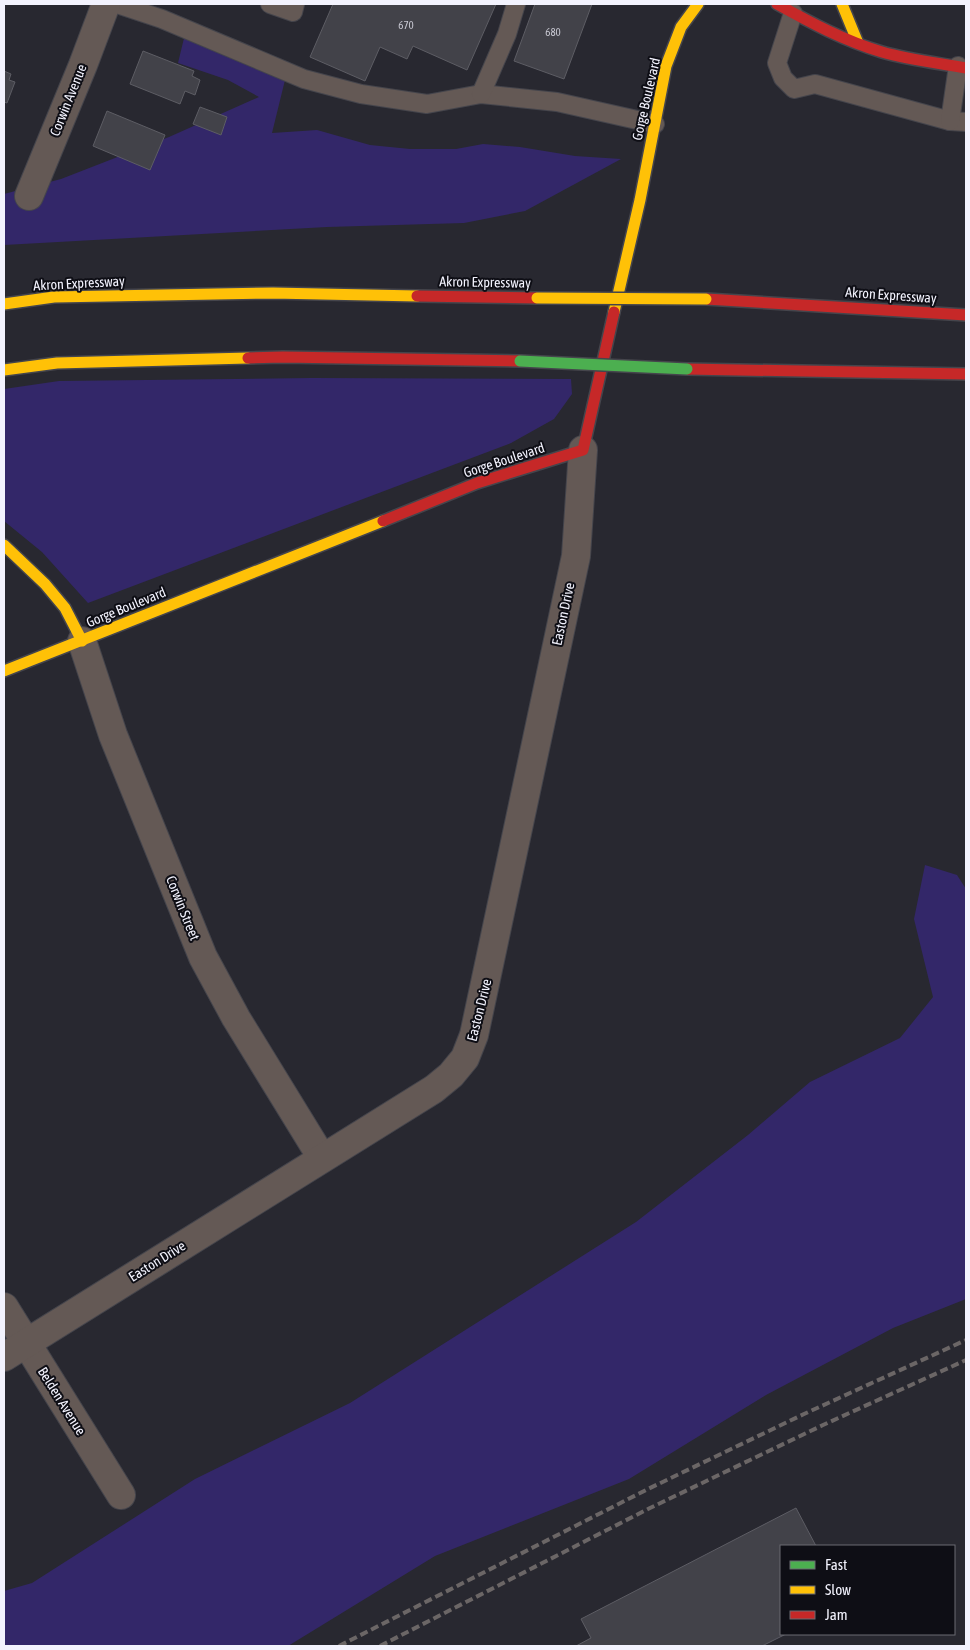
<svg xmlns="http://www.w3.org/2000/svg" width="970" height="1650" font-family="'Asap Condensed',sans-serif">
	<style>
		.green { fill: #332769 }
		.building { fill: #424249; stroke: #5d5d64 }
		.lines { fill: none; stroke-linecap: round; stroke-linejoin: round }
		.lane-casing { stroke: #45454c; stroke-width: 20 }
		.street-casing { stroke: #45454c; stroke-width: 30 }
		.slow-casing { stroke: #45454c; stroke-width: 14 }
		.jam-casing { stroke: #45454c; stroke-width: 14 }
		.lane { stroke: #645955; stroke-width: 18 }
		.street { stroke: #645955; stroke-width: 28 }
		.slow { stroke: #ffc107; stroke-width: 11 }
		.jam { stroke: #c62828; stroke-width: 11 }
		.rail { stroke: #6b6666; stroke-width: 4; stroke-dasharray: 8 4; stroke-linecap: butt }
		.fast-bridge-casing { stroke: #45454c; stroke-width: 14; stroke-linecap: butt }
		.slow-bridge-casing { stroke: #45454c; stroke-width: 14; stroke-linecap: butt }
		.fast-bridge { stroke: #4caf50; stroke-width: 11 }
		.slow-bridge { stroke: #ffc107; stroke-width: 11 }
		.labels { text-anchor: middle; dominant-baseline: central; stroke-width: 4; stroke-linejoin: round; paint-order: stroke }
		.number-label { font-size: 11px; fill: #c7c7d1 }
		.street-label { font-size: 14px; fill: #f3f3fe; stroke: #0e0e15 }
	</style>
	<rect width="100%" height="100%" fill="#282830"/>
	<g class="green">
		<path d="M185,34l100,46 -13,53 45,-3 53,15 40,4h46l27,-5 37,3 55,9 46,3 -96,52 -61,12 -137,4 -323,18v-51l57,-15 108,-42 90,-40 -31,-17 -50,-17z"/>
		<path d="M312,378l259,1 1,15 -18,25 -43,24 -423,160 -46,-51 -38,-31v-132l55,-8z"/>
		<path d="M925,865l32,10 9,14v410l-73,29 -127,67 -137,84 -194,77 -147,90h-284v-55l28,-8 163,-104 155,-76 286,-181 112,-87 62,-53 90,-44 33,-41 -19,-78z"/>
	</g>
	<g class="building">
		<path d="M333,4h163l-29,66 -54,-24 -6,13 -27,-12 -15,34 -55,-24z"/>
		<path d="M535,4h57l-28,75 -50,-18z"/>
		<path d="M143,51l51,20 -2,5 8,4 -5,15 -10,-4 -5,13 -50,-20z"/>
		<path d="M4,71l7,3 -2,6 6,2 -8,21 -3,-1z"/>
		<path d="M200,107l27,10 -6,18 -28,-11z"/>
		<path d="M107,111l58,24 -15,35 -57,-24z"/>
		<path d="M796,1508l20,38h-35v88h5l-24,12h-186l15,-8 -10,-19z"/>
	</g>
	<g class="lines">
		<g class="lane-casing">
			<g id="lane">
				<path d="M117,4l45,15 142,60 57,15 66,10 54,-10 76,8 98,22"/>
				<path d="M270,4l23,8 2,-8"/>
				<path d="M793,13l-16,50 6,15 11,11 21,-5 135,37 16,1"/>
				<path d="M481,94l26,-60 9,-30"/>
				<path d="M950,121l8,-55"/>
			</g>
		</g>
		<g class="street-casing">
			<g id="street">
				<path d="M29,196l54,-131 23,-61"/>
				<path d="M82,641l31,94 90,222 33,61 86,140"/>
				<path d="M4,1307l117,188"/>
				<path d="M4,1357l430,-268 17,-14 14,-17 9,-23 102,-479 7,-106"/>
			</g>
		</g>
		<g class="slow-casing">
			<g id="slow">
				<path d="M842,4l16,39"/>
				<path d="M4,304l50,-7 219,-4 144,3"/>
				<path d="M614,312l26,-112 26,-134 15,-39 17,-23"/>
				<path d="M4,370l53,-7 191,-5"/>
				<path d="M4,545l41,39 20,24 17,33"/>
				<path d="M4,671l379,-150"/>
			</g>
		</g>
		<g class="jam-casing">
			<g id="jam">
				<path d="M777,4c34,19 68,37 105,48 28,8 56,11 84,16"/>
				<path d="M417,296l120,2"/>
				<path d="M706,299l260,16"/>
				<path d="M248,358l35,-1 237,4"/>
				<path d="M687,369l279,5"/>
				<path d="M383,521l94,-38 106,-33 31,-138"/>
			</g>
		</g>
		<use href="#lane" class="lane"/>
		<use href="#street" class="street"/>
		<use href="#slow" class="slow"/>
		<use href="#jam" class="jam"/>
		<g class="rail">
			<path d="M339,1646l309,-157 156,-75 162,-74"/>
			<path d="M380,1646l270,-138 173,-83 143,-65"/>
		</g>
		<g class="fast-bridge-casing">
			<path id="fast-bridge" d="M520,361l167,8"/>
		</g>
		<g class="slow-bridge-casing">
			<path id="slow-bridge" d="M537,298l169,1"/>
		</g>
		<use href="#fast-bridge" class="fast-bridge"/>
		<use href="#slow-bridge" class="slow-bridge"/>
	</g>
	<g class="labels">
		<g class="number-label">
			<text x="406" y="25">670</text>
			<text x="553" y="32">680</text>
		</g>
		<g class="street-label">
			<text transform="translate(646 99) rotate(-77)">Gorge Boulevard</text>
			<text transform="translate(68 100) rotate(-68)">Corwin Avenue</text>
			<text transform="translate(485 282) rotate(1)">Akron Expressway</text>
			<text transform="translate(79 283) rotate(-3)">Akron Expressway</text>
			<text transform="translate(891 295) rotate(4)">Akron Expressway</text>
			<text transform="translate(504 460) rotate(-18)">Gorge Boulevard</text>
			<text transform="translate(126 607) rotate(-22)">Gorge Boulevard</text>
			<text transform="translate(563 614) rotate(-78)">Easton Drive</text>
			<text transform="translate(183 908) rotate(68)">Corwin Street</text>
			<text transform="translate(479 1010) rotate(-76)">Easton Drive</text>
			<text transform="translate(157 1261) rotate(-32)">Easton Drive</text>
			<text transform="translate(62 1401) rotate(58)">Belden Avenue</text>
		</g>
	</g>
	<rect width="970" height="1650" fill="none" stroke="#f3f3fe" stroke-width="10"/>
	<rect x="780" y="1545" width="175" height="90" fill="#0e0e15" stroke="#6a6a72"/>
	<rect x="790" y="1561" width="25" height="8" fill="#4caf50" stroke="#6a6a72"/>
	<text x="825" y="1570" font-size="15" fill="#f3f3fe">Fast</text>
	<rect x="790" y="1586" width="25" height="8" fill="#ffc107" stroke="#6a6a72"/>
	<text x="825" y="1595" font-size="15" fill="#f3f3fe">Slow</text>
	<rect x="790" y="1611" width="25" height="8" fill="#c62828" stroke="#6a6a72"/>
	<text x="825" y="1620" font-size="15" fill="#f3f3fe">Jam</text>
</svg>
